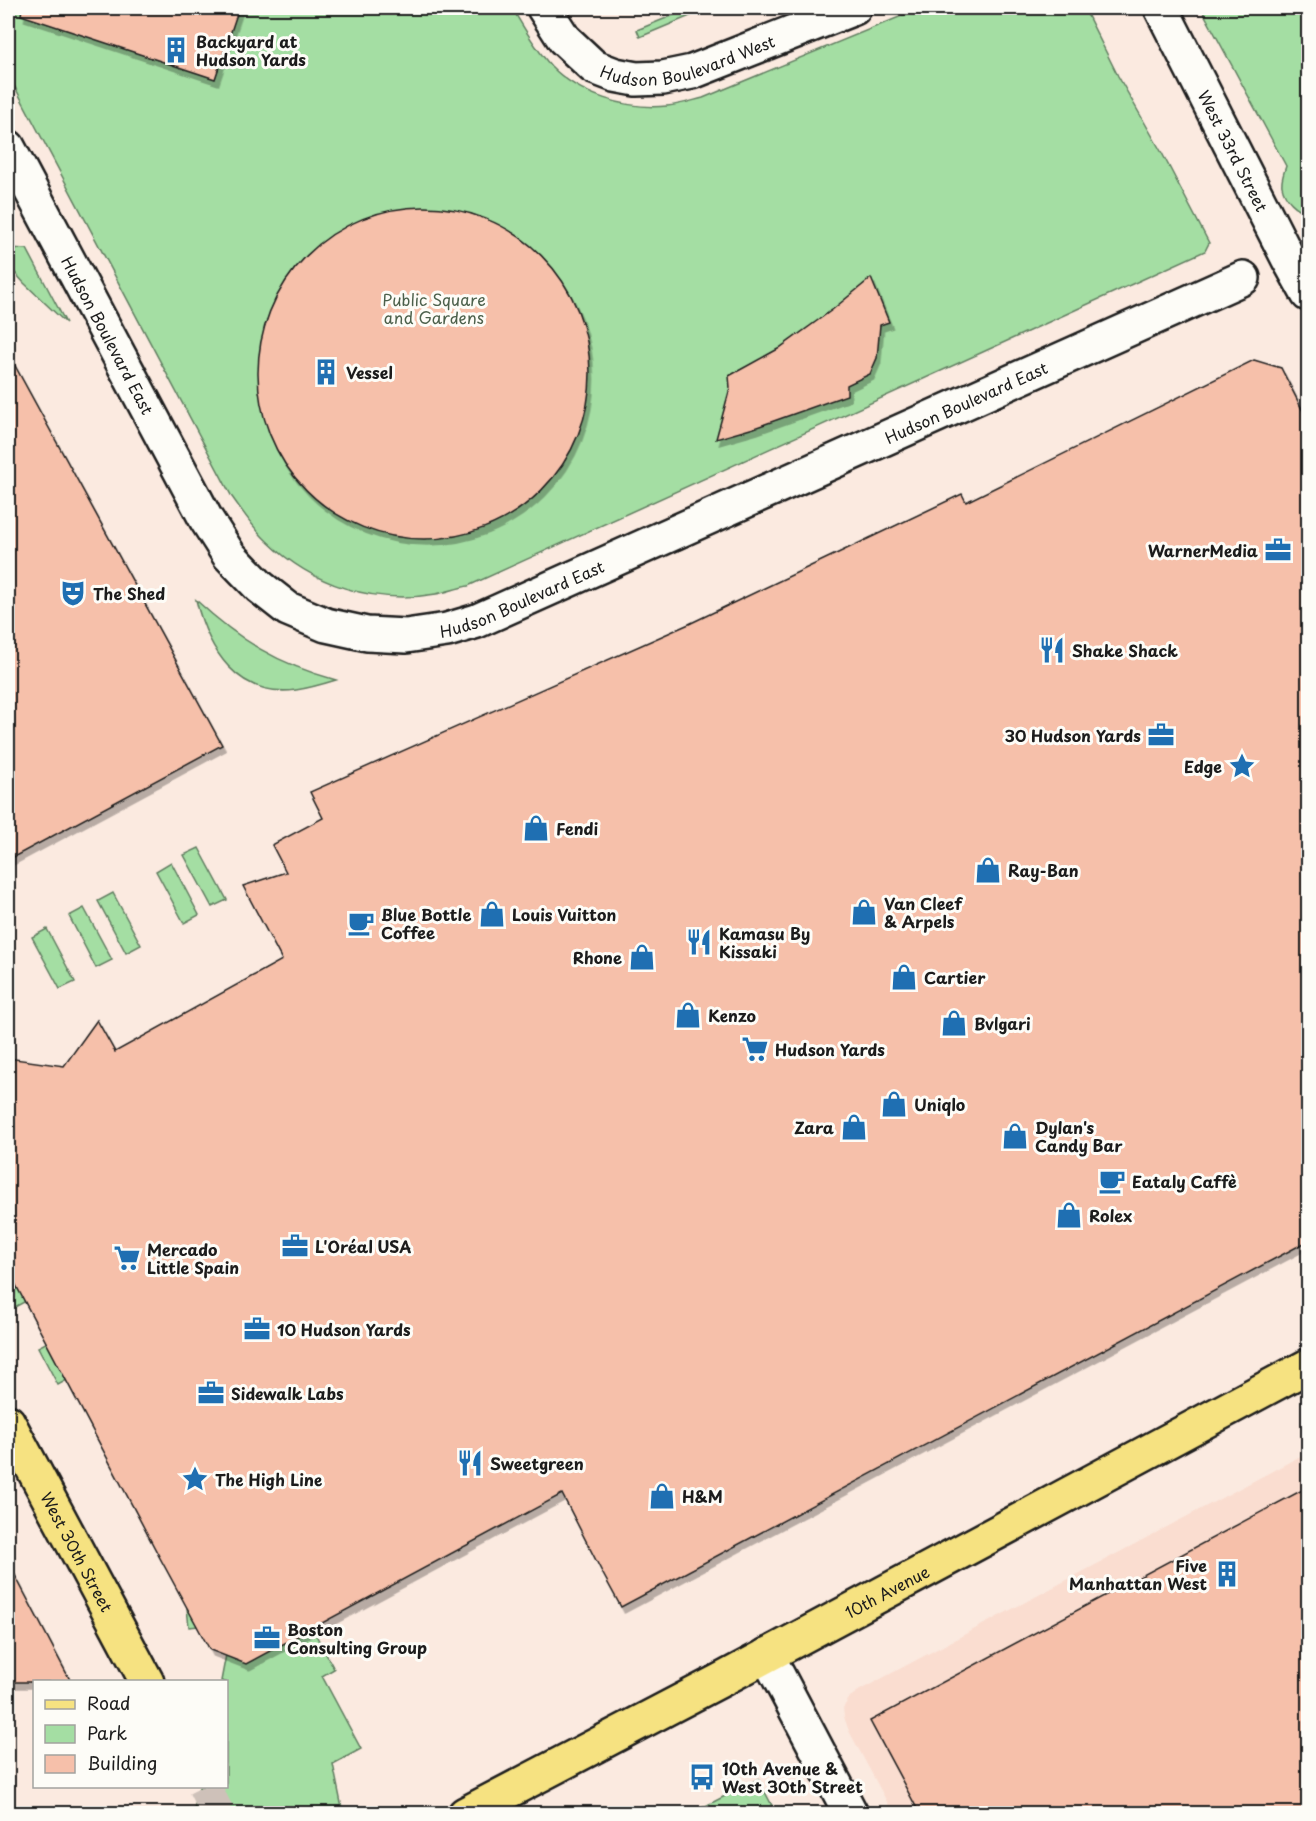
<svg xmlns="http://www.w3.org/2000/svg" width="1316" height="1821" font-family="'Playpen Sans',sans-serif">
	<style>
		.built { fill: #faddd0 }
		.green { fill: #a4dea3; stroke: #607d60; stroke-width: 1.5 }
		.building { fill: #f6c0aa; stroke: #1c1c1c; stroke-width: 1.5; filter: url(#shadow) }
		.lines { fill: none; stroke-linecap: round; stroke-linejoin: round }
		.primary-tunnel { stroke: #cec1b9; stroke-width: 33; stroke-dasharray: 33 16; stroke-linecap: butt }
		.minor-casing { stroke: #1c1c1c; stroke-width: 38 }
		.tertiary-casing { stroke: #1c1c1c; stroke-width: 38 }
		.primary-casing { stroke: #1c1c1c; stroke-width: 38 }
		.minor { stroke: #fdfcf7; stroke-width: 33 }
		.tertiary { stroke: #fdfcf7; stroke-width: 33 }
		.primary { stroke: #f6e281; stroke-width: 33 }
		.labels { text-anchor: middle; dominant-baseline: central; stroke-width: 6; stroke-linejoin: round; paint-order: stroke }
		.poi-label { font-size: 16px; font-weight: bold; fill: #1c1c1c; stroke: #fdfcf7; text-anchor: start }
		.street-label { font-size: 16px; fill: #1c1c1c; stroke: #fdfcf7 }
		.park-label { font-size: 16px; fill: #4c604b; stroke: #fdfcf7 }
	</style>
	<defs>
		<filter id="shadow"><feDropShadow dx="3.5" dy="6" stdDeviation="0" flood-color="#0004"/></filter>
	</defs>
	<rect width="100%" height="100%" fill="#fbeae0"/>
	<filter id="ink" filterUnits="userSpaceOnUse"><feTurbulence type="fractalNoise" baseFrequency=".0167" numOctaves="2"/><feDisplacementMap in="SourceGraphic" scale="12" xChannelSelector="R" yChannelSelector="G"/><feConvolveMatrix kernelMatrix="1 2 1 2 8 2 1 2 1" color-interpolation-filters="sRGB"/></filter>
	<g filter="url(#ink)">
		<path class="built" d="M1308,1452v361h-415l-44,-82 -5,-14 -1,-9 7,-11 10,-7z"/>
		<g class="green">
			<path d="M8,8h504c12,20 23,40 39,58 28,29 76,44 116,40 12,-1 24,-5 36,-8l218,-90h163l34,68 44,77 47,90 -4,8 -737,335c-11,2 -21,6 -32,8 -63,11 -124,-9 -169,-53 -14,-13 -24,-29 -35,-44l-224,-423z"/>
			<path d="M691,8h18l-69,29 -3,-7z"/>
			<path d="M1201,8h107v204c-11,-1 -24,-14 -26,-26 -1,-6 2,-14 4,-20z"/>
			<path d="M8,248l19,1 39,74 -42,-40 -16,-18z"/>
			<path d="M196,600c44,41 82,64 140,80 -13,4 -26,8 -40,10 -59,8 -88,-41 -100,-90z"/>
			<path d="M199,848l28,52 -15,7 -28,-52z"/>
			<path d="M171,862l28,53 -15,8 -28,-52z"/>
			<path d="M113,893l28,52 -15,8 -28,-52z"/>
			<path d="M84,908l28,52 -16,8 -27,-52z"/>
			<path d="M47,929l28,53 -15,7 -28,-52z"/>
			<path d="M8,1055l326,614 -12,7 39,73 -28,15 10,49h-150l6,-26 27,-1v-104l-5,-1 11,-58 -43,4 -4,-38 -89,-225 -38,21 -20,-38 38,-20 -22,-41 -41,22 -5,-10v-37l26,-14 -26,-50z"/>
			<path d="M758,1779l18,34h-84z"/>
		</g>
		<g class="building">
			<path d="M22,8h217l-24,71 -194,-64z"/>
			<circle cx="424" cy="373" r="166"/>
			<path d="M871,278l18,44 -9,3 -3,33 -7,16 -23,11v10l-93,33 -38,11 14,-51 -1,-12 49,-27 54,-39z"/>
			<path d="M8,353l214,392 -214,115z"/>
			<path d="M1254,360l27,8 27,53v820l-687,366 -18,-33 -41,-80 -316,170 -36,-14 -50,-92 -152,-288v-212l56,8 33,-46 18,32 167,-92 -39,-74 43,-14 -14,-27 51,-27 -13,-26 379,-168 273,-130 4,8z"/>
			<path d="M1308,1487v327h-388l-50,-93z"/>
			<path d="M8,1562l63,120h-63z"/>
		</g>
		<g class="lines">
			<path class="primary-tunnel" d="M204,1786l14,28"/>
			<g class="minor-casing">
				<g id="minor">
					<path id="s1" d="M544,8l20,31 30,28 21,8 21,4 27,-1 29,-6 162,-64"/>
					<path id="s2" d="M1161,8l127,250 20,36"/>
					<path id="s3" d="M8,147l198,372 23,36 31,32 28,22 38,16 41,9 39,2 41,-6 30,-9 766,-343"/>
				</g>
			</g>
			<g class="tertiary-casing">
				<path id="tertiary" d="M767,1655l84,159"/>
			</g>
			<g class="primary-casing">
				<g id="primary">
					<path id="s4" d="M8,1422l139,260"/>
					<path id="s5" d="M465,1814l256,-134 587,-314"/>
				</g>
			</g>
			<use href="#minor" class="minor"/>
			<use href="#tertiary" class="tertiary"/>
			<use href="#primary" class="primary"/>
		</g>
	</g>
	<defs>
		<g id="building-bare" transform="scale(2.07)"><path d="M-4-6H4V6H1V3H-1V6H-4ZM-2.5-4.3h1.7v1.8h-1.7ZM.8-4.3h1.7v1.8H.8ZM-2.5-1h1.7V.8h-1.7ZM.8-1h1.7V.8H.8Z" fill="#1f6fb2" stroke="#fdfcf7" stroke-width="2.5" paint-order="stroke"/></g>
		<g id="office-bare" transform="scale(2.07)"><path d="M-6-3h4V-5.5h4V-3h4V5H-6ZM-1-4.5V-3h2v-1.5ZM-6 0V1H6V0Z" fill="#1f6fb2" stroke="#fdfcf7" stroke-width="2.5" paint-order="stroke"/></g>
		<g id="theatre-bare" transform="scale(2.07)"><path d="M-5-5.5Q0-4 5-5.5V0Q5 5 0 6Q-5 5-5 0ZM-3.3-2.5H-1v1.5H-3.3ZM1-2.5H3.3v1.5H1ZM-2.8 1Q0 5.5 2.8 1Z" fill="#1f6fb2" stroke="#fdfcf7" stroke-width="2.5" paint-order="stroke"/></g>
		<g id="restaurant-bare" transform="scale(2.07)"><path d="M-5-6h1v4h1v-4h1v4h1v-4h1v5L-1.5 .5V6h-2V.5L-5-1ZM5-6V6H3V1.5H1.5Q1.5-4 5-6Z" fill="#1f6fb2" stroke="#fdfcf7" stroke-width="2.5" paint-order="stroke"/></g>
		<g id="sight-bare" transform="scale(2.07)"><path d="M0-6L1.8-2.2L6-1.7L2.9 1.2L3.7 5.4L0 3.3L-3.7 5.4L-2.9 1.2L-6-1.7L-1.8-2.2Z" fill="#1f6fb2" stroke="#fdfcf7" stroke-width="2.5" paint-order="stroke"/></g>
		<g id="shop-bare" transform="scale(2.07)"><path d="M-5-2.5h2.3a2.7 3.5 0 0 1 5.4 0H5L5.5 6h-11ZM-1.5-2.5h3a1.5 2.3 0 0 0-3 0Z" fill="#1f6fb2" stroke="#fdfcf7" stroke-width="2.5" paint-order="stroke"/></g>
		<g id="cafe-bare" transform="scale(2.07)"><path d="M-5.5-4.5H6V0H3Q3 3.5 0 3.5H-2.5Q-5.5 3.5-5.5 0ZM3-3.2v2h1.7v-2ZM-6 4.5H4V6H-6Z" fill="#1f6fb2" stroke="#fdfcf7" stroke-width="2.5" paint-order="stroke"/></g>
		<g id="supermarket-bare" transform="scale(2.07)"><path d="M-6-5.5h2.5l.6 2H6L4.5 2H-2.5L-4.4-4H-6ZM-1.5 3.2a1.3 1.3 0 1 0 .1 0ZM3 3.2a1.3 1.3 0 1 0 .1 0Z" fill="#1f6fb2" stroke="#fdfcf7" stroke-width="2.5" paint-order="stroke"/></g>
		<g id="bus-bare" transform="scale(2.07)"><path d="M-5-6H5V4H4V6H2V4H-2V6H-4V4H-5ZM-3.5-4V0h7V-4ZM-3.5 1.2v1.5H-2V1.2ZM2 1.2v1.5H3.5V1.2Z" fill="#1f6fb2" stroke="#fdfcf7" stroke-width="2.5" paint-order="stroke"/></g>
	</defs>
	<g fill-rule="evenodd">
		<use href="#building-bare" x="176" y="50"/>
		<use href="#building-bare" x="326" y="372"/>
		<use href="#office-bare" x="1278" y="550"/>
		<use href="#theatre-bare" x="73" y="593"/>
		<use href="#restaurant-bare" x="1052" y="650"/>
		<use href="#office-bare" x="1161" y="735"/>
		<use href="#sight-bare" x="1242" y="766"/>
		<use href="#shop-bare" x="536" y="828"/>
		<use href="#shop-bare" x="988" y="870"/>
		<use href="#shop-bare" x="864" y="912"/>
		<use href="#shop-bare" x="492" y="914"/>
		<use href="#cafe-bare" x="361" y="923"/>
		<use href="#restaurant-bare" x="699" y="942"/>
		<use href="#shop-bare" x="642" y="957"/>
		<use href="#shop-bare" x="904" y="977"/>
		<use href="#shop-bare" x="688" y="1015"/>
		<use href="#shop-bare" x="954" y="1023"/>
		<use href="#supermarket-bare" x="755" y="1049"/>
		<use href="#shop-bare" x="894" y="1104"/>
		<use href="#shop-bare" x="854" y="1127"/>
		<use href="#shop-bare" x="1015" y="1136"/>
		<use href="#cafe-bare" x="1112" y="1181"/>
		<use href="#shop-bare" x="1069" y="1215"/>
		<use href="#office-bare" x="295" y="1246"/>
		<use href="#supermarket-bare" x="127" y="1258"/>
		<use href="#office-bare" x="257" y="1329"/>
		<use href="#office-bare" x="211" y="1393"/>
		<use href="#restaurant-bare" x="470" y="1463"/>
		<use href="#sight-bare" x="195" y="1479"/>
		<use href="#shop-bare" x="662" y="1496"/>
		<use href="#building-bare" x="1227" y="1574"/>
		<use href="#office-bare" x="267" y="1638"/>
		<use href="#bus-bare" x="702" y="1777"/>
	</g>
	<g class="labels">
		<g class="poi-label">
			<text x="196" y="41">Backyard at<tspan x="196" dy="18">Hudson Yards</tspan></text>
			<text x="346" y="372">Vessel</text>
			<text x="1258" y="550" text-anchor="end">WarnerMedia</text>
			<text x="93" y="593">The Shed</text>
			<text x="1072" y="650">Shake Shack</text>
			<text x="1141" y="735" text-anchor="end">30 Hudson Yards</text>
			<text x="1222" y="766" text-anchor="end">Edge</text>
			<text x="556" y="828">Fendi</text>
			<text x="1008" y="870">Ray-Ban</text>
			<text x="884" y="903">Van Cleef<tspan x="884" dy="18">&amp; Arpels</tspan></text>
			<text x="381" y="914">Blue Bottle<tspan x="381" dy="18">Coffee</tspan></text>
			<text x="512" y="914">Louis Vuitton</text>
			<text x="719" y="933">Kamasu By<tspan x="719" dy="18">Kissaki</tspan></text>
			<text x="622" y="957" text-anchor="end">Rhone</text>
			<text x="924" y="977">Cartier</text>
			<text x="708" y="1015">Kenzo</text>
			<text x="974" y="1023">Bvlgari</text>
			<text x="775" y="1049">Hudson Yards</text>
			<text x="914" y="1104">Uniqlo</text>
			<text x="834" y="1127" text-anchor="end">Zara</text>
			<text x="1035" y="1127">Dylan's<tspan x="1035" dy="18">Candy Bar</tspan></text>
			<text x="1132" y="1181">Eataly Caffè</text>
			<text x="1089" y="1215">Rolex</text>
			<text x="315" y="1246">L'Oréal USA</text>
			<text x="147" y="1249">Mercado<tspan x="147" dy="18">Little Spain</tspan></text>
			<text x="277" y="1329">10 Hudson Yards</text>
			<text x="231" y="1393">Sidewalk Labs</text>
			<text x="490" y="1463">Sweetgreen</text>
			<text x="215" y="1479">The High Line</text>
			<text x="682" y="1496">H&amp;M</text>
			<text x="1207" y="1565" text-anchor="end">Five<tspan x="1207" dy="18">Manhattan West</tspan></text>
			<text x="287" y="1629">Boston<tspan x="287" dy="18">Consulting Group</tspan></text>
			<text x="722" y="1768">10th Avenue &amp;<tspan x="722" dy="18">West 30th Street</tspan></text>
		</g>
		<g class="street-label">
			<text stroke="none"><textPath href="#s1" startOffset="176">Hudson Boulevard West</textPath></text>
			<text stroke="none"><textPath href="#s2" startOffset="160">West 33rd Street</textPath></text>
			<text stroke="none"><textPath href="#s3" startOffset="213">Hudson Boulevard East</textPath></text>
			<text stroke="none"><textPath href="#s3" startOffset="1275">Hudson Boulevard East</textPath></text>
			<text stroke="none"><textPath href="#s3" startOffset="789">Hudson Boulevard East</textPath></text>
			<text stroke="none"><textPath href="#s4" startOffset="147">West 30th Street</textPath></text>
			<text stroke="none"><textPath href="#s5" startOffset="477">10th Avenue</textPath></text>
		</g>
		<g class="park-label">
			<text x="434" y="299">Public Square<tspan x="434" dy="18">and Gardens</tspan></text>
		</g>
	</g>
	<rect width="1316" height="1821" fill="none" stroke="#fdfcf7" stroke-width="30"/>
	<rect x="15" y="15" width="1286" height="1791" fill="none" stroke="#1c1c1c" stroke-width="2" filter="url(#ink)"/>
	<rect x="33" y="1680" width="195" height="108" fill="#fdfcf7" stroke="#a3a29f" stroke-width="1.5"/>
	<rect x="45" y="1700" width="30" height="9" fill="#f6e281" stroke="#a3a29f" stroke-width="1.5"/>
	<text x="87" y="1710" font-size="18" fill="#1c1c1c">Road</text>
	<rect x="45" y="1725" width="30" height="18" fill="#a4dea3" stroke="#a3a29f" stroke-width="1.5"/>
	<text x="87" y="1740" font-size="18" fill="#1c1c1c">Park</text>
	<rect x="45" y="1755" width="30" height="18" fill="#f6c0aa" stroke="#a3a29f" stroke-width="1.5"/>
	<text x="87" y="1770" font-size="18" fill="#1c1c1c">Building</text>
</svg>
